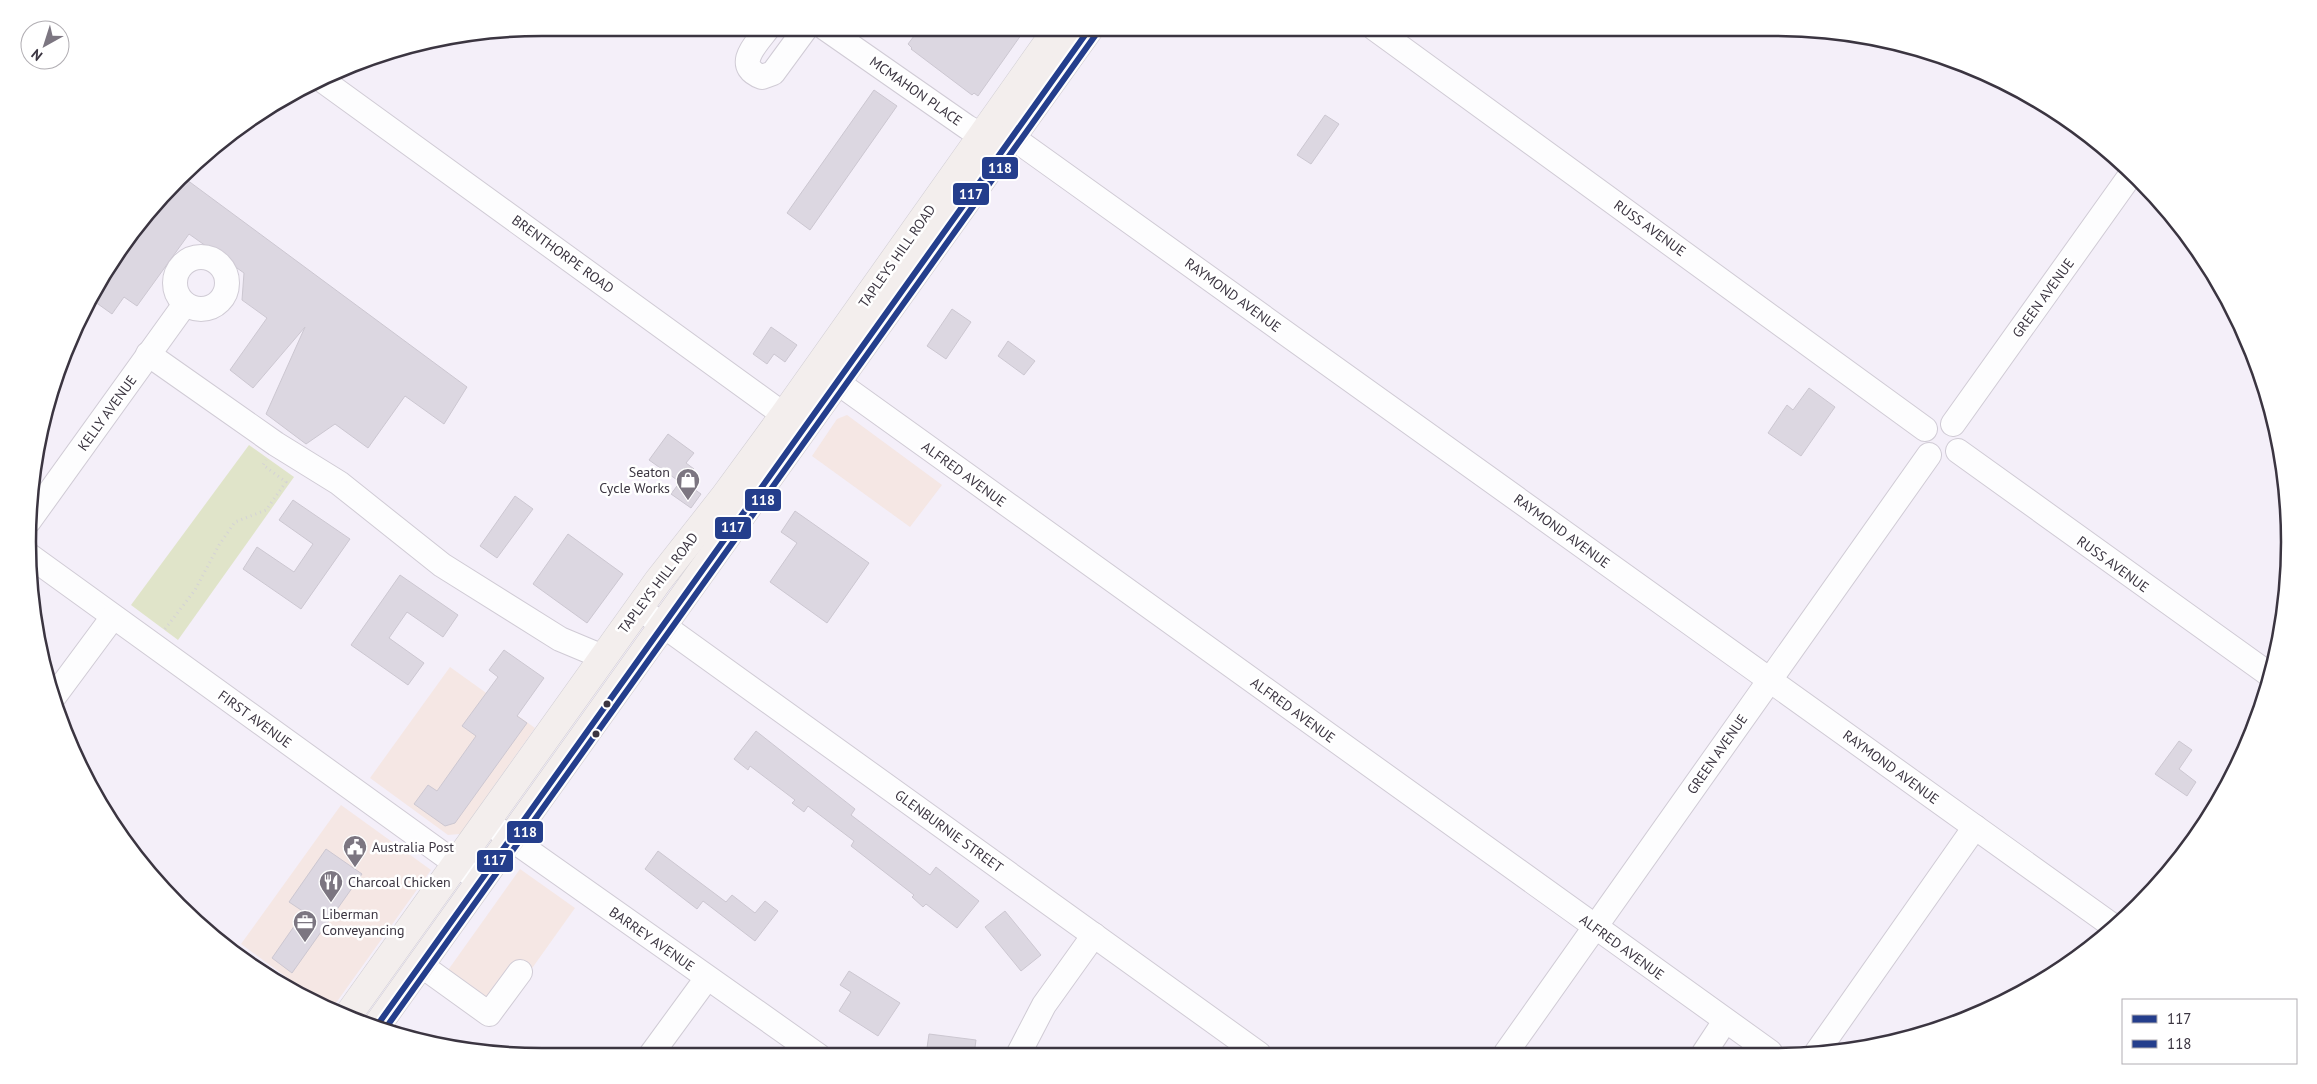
<svg xmlns="http://www.w3.org/2000/svg" width="2317" height="1084" font-family="'PT Sans',sans-serif">
	<style>
		.commercial { fill: #f5e7e4 }
		.green { fill: #e0e4c9 }
		.building { fill: #dcd7e1; stroke: #ccc7d1 }
		.lines { fill: none; stroke-linecap: round; stroke-linejoin: round }
		.minor-casing { stroke: #d0cbd5; stroke-width: 26 }
		.major-casing { stroke: #d0cdd3; stroke-width: 29 }
		.path { stroke: #d4d2d6; stroke-width: 3; stroke-dasharray: 1 4; stroke-linecap: butt }
		.minor { stroke: #fdfdfe; stroke-width: 24 }
		.major { stroke: #f3eeed; stroke-width: 28 }
		.bus-1-casing { stroke: #fff; stroke-width: 10 }
		.bus-2-casing { stroke: #fff; stroke-width: 10 }
		.bus-1 { stroke: #243e8c; stroke-width: 6 }
		.bus-2 { stroke: #243e8c; stroke-width: 6 }
		.bus-dot { fill: #3b3541; stroke: #fff; stroke-width: 2 }
		.labels { text-anchor: middle; dominant-baseline: central; stroke-width: 5; stroke-linejoin: round; paint-order: stroke }
		.street-label { font-size: 14px; fill: #3b3541; stroke: #fff }
		.poi-label { font-size: 14px; fill: #3b3541; stroke: #fff; text-anchor: start }
		.rim { fill: none; stroke: #3b3541; stroke-width: 2.5 }
		.line-badge { stroke: #fff; stroke-width: 2 }
		.badge-label { font-size: 14px; text-anchor: middle; font-weight: bold; fill: #fff }
	</style>
	<rect width="100%" height="100%" fill="#f4eff9"/>
	<g class="commercial">
		<path d="M847,415l95,70 -32,42 -98,-71 25,-37z"/>
		<path d="M450,667l85,61 -75,106 -12,1 -78,-57z"/>
		<path d="M341,805l90,65 -95,133 -11,2 -84,-61z"/>
		<path d="M520,869l55,39 -84,118 -55,-39z"/>
	</g>
	<path class="green" d="M249,445l45,32 -116,163 -47,-35z"/>
	<g class="building">
		<path d="M920,28h106l-48,68 -4,-3 -2,2 -61,-46 1,-1 -4,-4z"/>
		<path d="M874,90l23,16 -87,124 -23,-17z"/>
		<path d="M1325,115l14,9 -28,40 -14,-9z"/>
		<path d="M183,177l284,210 -23,37 -39,-28 -37,52 -33,-24 -29,20 -40,-30 39,-87 -52,61 -23,-18 37,-52 -25,-18 2,-27 -55,-39 -52,72 -13,-9 -12,17 -21,-15 23,-43 41,-53z"/>
		<path d="M952,309l19,13 -25,37 -19,-13z"/>
		<path d="M771,327l26,18 -12,17 -11,-8 -7,10 -14,-10z"/>
		<path d="M1008,341l27,20 -11,14 -26,-19z"/>
		<path d="M1809,388l26,19 -34,49 -33,-23 19,-28 6,5z"/>
		<path d="M668,434l26,19 -8,10 8,6 -10,13 17,12 -10,14 -20,-14 9,-12 -31,-22z"/>
		<path d="M515,496l18,13 -36,49 -17,-12z"/>
		<path d="M293,500l57,39 -49,70 -58,-40 14,-22 37,25 19,-28 -34,-24z"/>
		<path d="M795,511l74,52 -42,60 -57,-41 27,-39 -16,-11z"/>
		<path d="M568,534l55,40 -36,49 -54,-39z"/>
		<path d="M400,575l58,40 -15,22 -36,-25 -18,26 35,25 -16,22 -57,-40z"/>
		<path d="M504,650l40,28 -27,38 10,7 -72,100 -10,3 -31,-22 14,-19 9,6 39,-55 -14,-10 36,-49 -9,-7z"/>
		<path d="M756,731l99,78 -4,6 79,60 6,-8 43,34 -22,27 -31,-24 -3,3 -11,-10 2,-2 -63,-49 3,-5 -46,-35 -4,6 -12,-9 3,-3 -45,-34 -2,4 -14,-11z"/>
		<path d="M2179,741l13,9 -13,19 17,13 -9,14 -32,-22z"/>
		<path d="M326,849l36,25 -70,99 -20,-15 32,-46 -15,-10z"/>
		<path d="M658,851l68,51 6,-7 23,18 10,-12 13,10 -23,30 -52,-40 -6,8 -52,-40z"/>
		<path d="M1005,911l36,44 -20,16 -36,-44z"/>
		<path d="M849,971l51,32 -22,33 -39,-25 12,-19 -11,-7z"/>
		<path d="M929,1034l47,6 -2,15h-48z"/>
	</g>
	<g class="lines">
		<g class="minor-casing">
			<g id="minor">
				<path d="M768,28c-11,15 -36,38 -6,49l11,-4 33,-45"/>
				<path d="M825,28l142,99 16,9 29,1 1101,789"/>
				<path d="M1374,28l551,401"/>
				<path d="M322,80l476,345"/>
				<circle cx="201" cy="283" r="26"/>
				<path d="M148,354l128,90 63,39 103,82 118,74 43,18"/>
				<path d="M823,372l947,680"/>
				<path d="M1953,424l179,-251"/>
				<path d="M1958,451l312,224"/>
				<path d="M29,521l156,-217"/>
				<path d="M30,556l450,325"/>
				<path d="M639,608l620,446"/>
				<path d="M53,698l60,-81"/>
				<path d="M486,821l333,235"/>
				<path d="M421,965l68,49 31,-42"/>
				<path d="M1817,1052l158,-225"/>
				<path d="M1506,1053l423,-598"/>
				<path d="M1704,1053l21,-32"/>
				<path d="M1018,1055l26,-50 50,-70"/>
				<path d="M650,1056l57,-78"/>
			</g>
		</g>
		<g class="major-casing">
			<g id="major">
				<path d="M346,1018l312,-437 66,-84 60,-82 274,-387"/>
				<path d="M376,1027l714,-999"/>
			</g>
		</g>
		<path class="path" d="M165,629l30,-39 24,-45 16,-23 31,-12 20,-28 -23,-17 3,-5"/>
		<use href="#minor" class="minor"/>
		<use href="#major" class="major"/>
		<g class="bus-1-casing">
			<path id="bus-1" d="M376,1027l714,-999"/>
		</g>
		<g class="bus-2-casing">
			<path id="bus-2" d="M385,1029l712,-996"/>
		</g>
		<use href="#bus-1" class="bus-1"/>
		<use href="#bus-2" class="bus-2"/>
	</g>
	<defs>
		<g id="shop-pin" transform="scale(1.25)"><path d="M0 17L-7.5 6A9.5 9.5 0 1 1 7.5 6Z" fill="#7c7681" stroke="#fff"/><path d="M-5-2.5h2.3a2.7 3.5 0 0 1 5.4 0H5L5.5 6h-11ZM-1.5-2.5h3a1.5 2.3 0 0 0-3 0Z" fill="#fff"/></g>
		<g id="civic-pin" transform="scale(1.25)"><path d="M0 17L-7.5 6A9.5 9.5 0 1 1 7.5 6Z" fill="#7c7681" stroke="#fff"/><path d="M-.6-6.5H3V-4.5H.6V-3L4-1V1h2V6H-6V1h2V-1L-.6-3ZM-1.2 2.5V6h2.4V2.5Z" fill="#fff"/></g>
		<g id="restaurant-pin" transform="scale(1.25)"><path d="M0 17L-7.5 6A9.5 9.5 0 1 1 7.5 6Z" fill="#7c7681" stroke="#fff"/><path d="M-5-6h1v4h1v-4h1v4h1v-4h1v5L-1.5 .5V6h-2V.5L-5-1ZM5-6V6H3V1.5H1.5Q1.5-4 5-6Z" fill="#fff"/></g>
		<g id="office-pin" transform="scale(1.25)"><path d="M0 17L-7.5 6A9.5 9.5 0 1 1 7.5 6Z" fill="#7c7681" stroke="#fff"/><path d="M-6-3h4V-5.5h4V-3h4V5H-6ZM-1-4.5V-3h2v-1.5ZM-6 0V1H6V0Z" fill="#fff"/></g>
	</defs>
	<g fill-rule="evenodd">
		<use href="#shop-pin" x="688" y="480"/>
		<use href="#civic-pin" x="355" y="847"/>
		<use href="#restaurant-pin" x="331" y="882"/>
		<use href="#office-pin" x="305" y="922"/>
	</g>
	<g class="bus-dot">
		<circle cx="607" cy="704" r="4.5"/>
		<circle cx="596" cy="734" r="4.5"/>
	</g>
	<g class="labels">
		<g class="street-label">
			<text transform="translate(916 91) rotate(35)">MCMAHON PLACE</text>
			<text transform="translate(1650 228) rotate(36)">RUSS AVENUE</text>
			<text transform="translate(563 254) rotate(36)">BRENTHORPE ROAD</text>
			<text transform="translate(897 256) rotate(-55)">TAPLEYS HILL ROAD</text>
			<text transform="translate(1233 295) rotate(36)">RAYMOND AVENUE</text>
			<text transform="translate(2043 298) rotate(-54)">GREEN AVENUE</text>
			<text transform="translate(107 413) rotate(-54)">KELLY AVENUE</text>
			<text transform="translate(964 474) rotate(36)">ALFRED AVENUE</text>
			<text transform="translate(1562 531) rotate(36)">RAYMOND AVENUE</text>
			<text transform="translate(2113 564) rotate(36)">RUSS AVENUE</text>
			<text transform="translate(658 583) rotate(-53)">TAPLEYS HILL ROAD</text>
			<text transform="translate(1293 710) rotate(36)">ALFRED AVENUE</text>
			<text transform="translate(255 719) rotate(36)">FIRST AVENUE</text>
			<text transform="translate(1717 754) rotate(-55)">GREEN AVENUE</text>
			<text transform="translate(1891 767) rotate(36)">RAYMOND AVENUE</text>
			<text transform="translate(949 831) rotate(36)">GLENBURNIE STREET</text>
			<text transform="translate(652 939) rotate(35)">BARREY AVENUE</text>
			<text transform="translate(1622 947) rotate(36)">ALFRED AVENUE</text>
		</g>
		<g class="poi-label">
			<text x="670" y="472" text-anchor="end">Seaton<tspan x="670" dy="16">Cycle Works</tspan></text>
			<text x="372" y="847">Australia Post</text>
			<text x="348" y="882">Charcoal Chicken</text>
			<text x="322" y="914">Liberman<tspan x="322" dy="16">Conveyancing</tspan></text>
		</g>
	</g>
	<path d="M0 0H2317V1084H0ZM542 36H1775A506 506 0 0 1 2281 542V542A506 506 0 0 1 1775 1048H542A506 506 0 0 1 36 542V542A506 506 0 0 1 542 36Z" fill="#fff" fill-rule="evenodd"/>
	<path class="rim" d="M542 36H1775A506 506 0 0 1 2281 542V542A506 506 0 0 1 1775 1048H542A506 506 0 0 1 36 542V542A506 506 0 0 1 542 36Z"/>
	<g class="line-badge">
		<rect x="981" y="156" width="38" height="24" rx="5" fill="#243e8c"/>
		<rect x="952" y="182" width="38" height="24" rx="5" fill="#243e8c"/>
		<rect x="744" y="488" width="38" height="24" rx="5" fill="#243e8c"/>
		<rect x="714" y="516" width="38" height="24" rx="5" fill="#243e8c"/>
		<rect x="506" y="820" width="38" height="24" rx="5" fill="#243e8c"/>
		<rect x="476" y="849" width="38" height="24" rx="5" fill="#243e8c"/>
	</g>
	<g class="badge-label">
		<text x="1000" y="173">118</text>
		<text x="971" y="199">117</text>
		<text x="763" y="505">118</text>
		<text x="733" y="532">117</text>
		<text x="525" y="837">118</text>
		<text x="495" y="865">117</text>
	</g>
	<rect x="2122" y="999" width="175" height="65" fill="#ffffff" stroke="#b1aeb3"/>
	<rect x="2132" y="1015" width="25" height="8" fill="#243e8c" stroke="#b1aeb3"/>
	<text x="2167" y="1024" font-size="15" fill="#3b3541">117</text>
	<rect x="2132" y="1040" width="25" height="8" fill="#243e8c" stroke="#b1aeb3"/>
	<text x="2167" y="1049" font-size="15" fill="#3b3541">118</text>
	<g transform="translate(45 45) rotate(219)"><circle r="24" fill="#ffffff" stroke="#b1aeb3"/>
	<path d="M0-4L9 19L0 12L-9 19Z" fill="#7c7681"/>
	<text y="-8" font-size="14" font-weight="bold" text-anchor="middle" fill="#3b3541">N</text>
	</g>
</svg>
